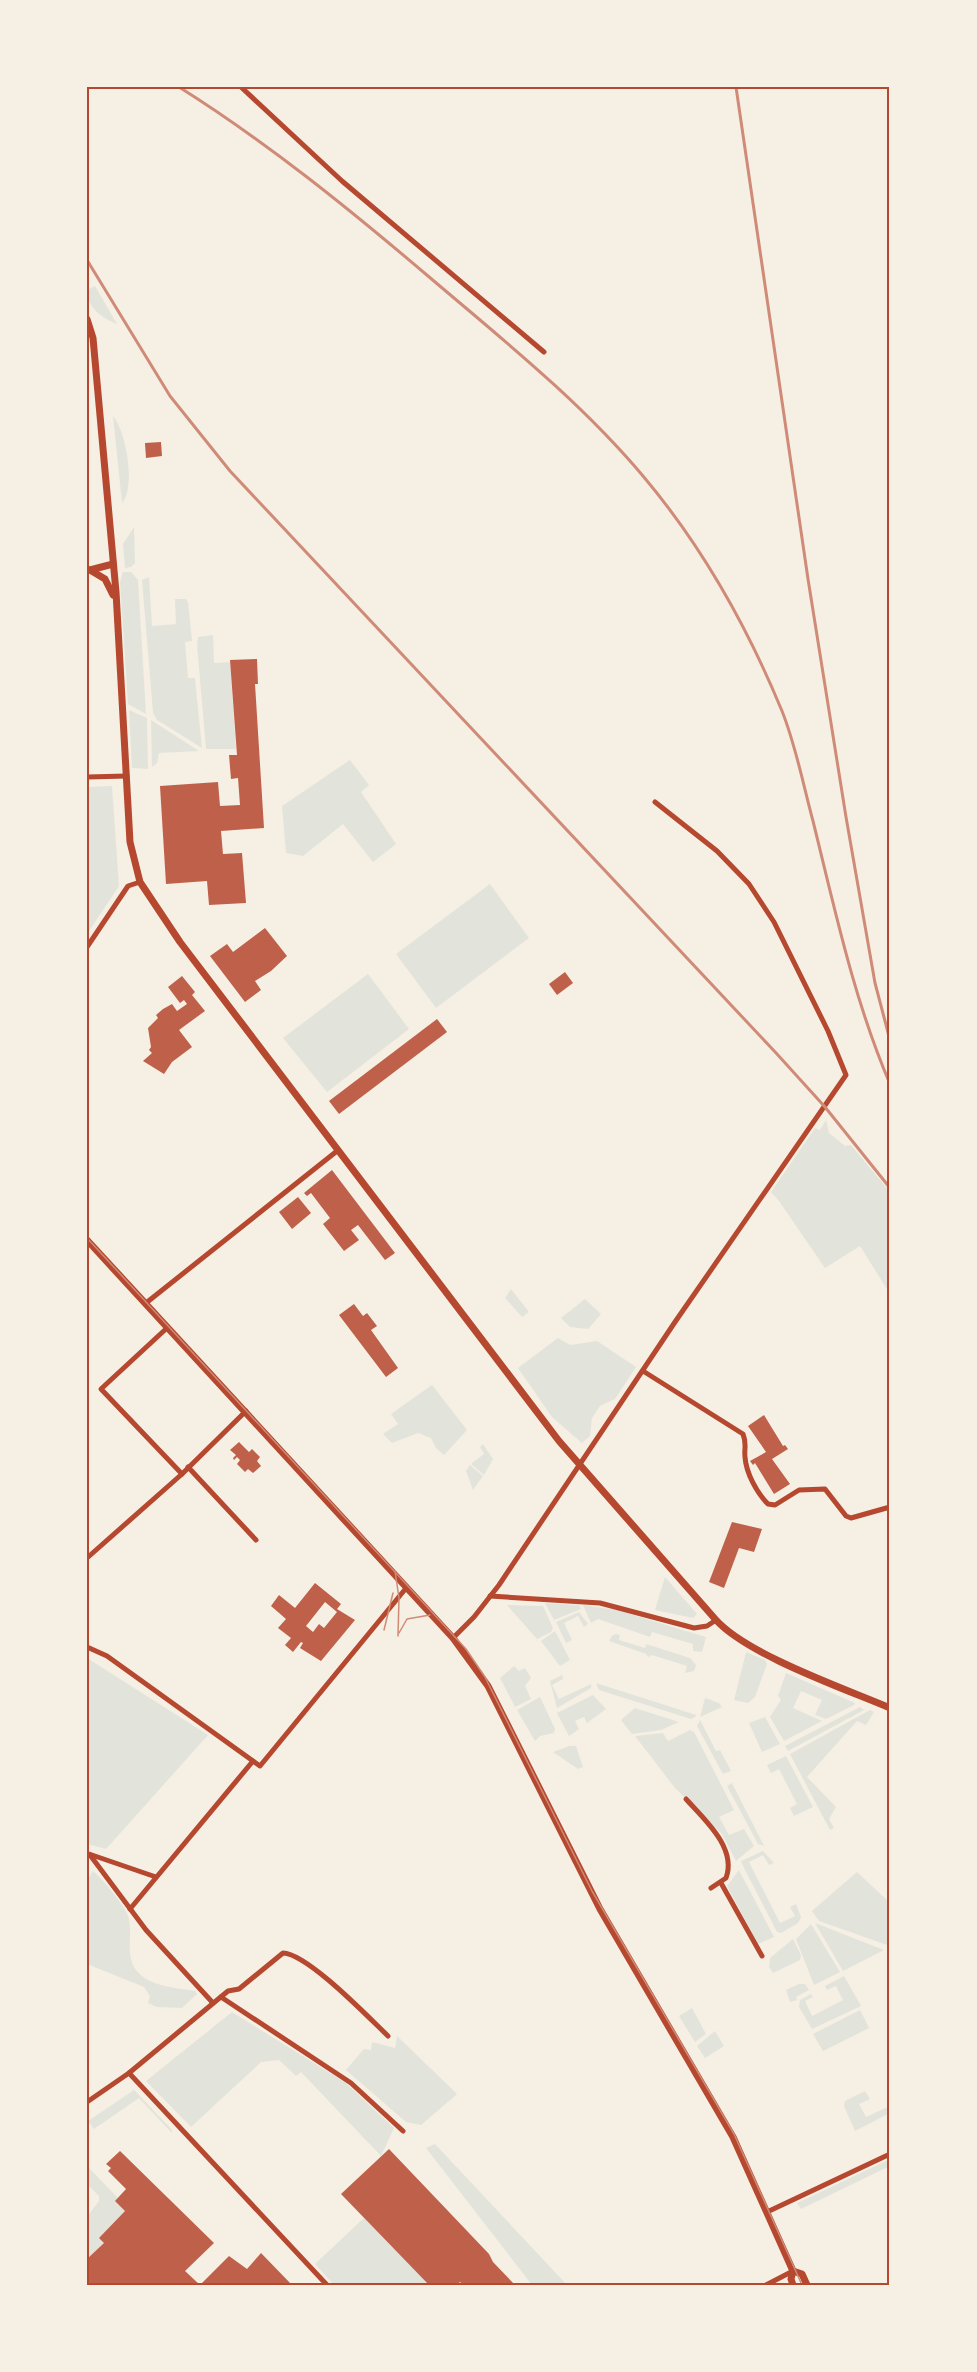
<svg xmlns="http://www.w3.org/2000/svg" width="977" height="2372" font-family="'Noto Sans',sans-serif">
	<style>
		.green { fill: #e2e4dc }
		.building { fill: #bf614a; fill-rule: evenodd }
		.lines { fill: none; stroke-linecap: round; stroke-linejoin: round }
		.minor { stroke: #b5482f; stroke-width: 5 }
		.tertiary { stroke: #b5482f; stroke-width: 7 }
		.tram { stroke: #cf8b77; stroke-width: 1.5 }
		.rail { stroke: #cf8b77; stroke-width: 3 }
		.neatline { fill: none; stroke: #b5482f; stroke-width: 2 }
	</style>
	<rect width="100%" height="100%" fill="#f6efe4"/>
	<g class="green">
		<path d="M95,286l22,38c-15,-6 -30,-16 -30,-34z"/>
		<path d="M113,416c13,15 23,72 9,87z"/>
		<path d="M134,527l1,36 -4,4 -6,1 -2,-24z"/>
		<path d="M123,572h8l7,8 8,134 -18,-10 -8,-122z"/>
		<path d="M149,577l3,49 24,-2 -1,-25h11l2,3 4,39 -7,1 3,36h7l7,70 -45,-28 -4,-7 -11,-133z"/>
		<path d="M213,635l1,28 16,-1 6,87h-30l-9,-104 1,-8z"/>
		<path d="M129,710l18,8 1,51 -16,-1z"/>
		<path d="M151,720l48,31 -40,2 -2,10 -5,4z"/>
		<path d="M350,760l19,25 -8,7 35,52 -23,18 -30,-38 -40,32 -17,-3 -4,-47z"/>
		<path d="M112,786l7,100 -32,48v-147z"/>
		<path d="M490,884l39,54 -93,70 -40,-54z"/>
		<path d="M368,974l41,55 -82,63 -44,-54z"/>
		<path d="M826,1120l3,13 16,13 6,-1 39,47v102l-30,-48 -35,22 -46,-67 -8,-9 44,-64 5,2z"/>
		<path d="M511,1289l18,23 -7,5 -17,-19z"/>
		<path d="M585,1299l16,15 -13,15 -18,-2 -9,-9z"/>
		<path d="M558,1338l12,7 27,-4 39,26 -21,32 -15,7 -8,12 -2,18 -8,7 -30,-26 -34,-49z"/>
		<path d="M432,1385l35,45 -23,25 -8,-7 -5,-10 -13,-5 -26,10 -9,-9 15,-10 -7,-10z"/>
		<path d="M483,1444l10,15 -9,16 -13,-11 13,-10 -4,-7z"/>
		<path d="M470,1465l13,11 -10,14 -7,-19z"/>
		<path d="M665,1577l32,37 -4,4 -38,-8z"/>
		<path d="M545,1603l34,2 2,4 -27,11z"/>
		<path d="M507,1605l36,1 10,22 -2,4 -14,7z"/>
		<path d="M583,1605l34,5 89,27 -4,15 -9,-1v-7l-41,-12 -2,5 -52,-18 -7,4z"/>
		<path d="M579,1612l9,12 -4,3 -6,-11 -14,7 8,17 -6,3 -10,-21z"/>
		<path d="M555,1631l15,29 -10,6 -19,-25z"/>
		<path d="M616,1634l4,1 -1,5 26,8 1,-4 44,14 6,7 -2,6 -9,2 2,-7 -35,-11 -4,2 -2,-3 -37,-13 3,-5z"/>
		<path d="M746,1652l19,8 2,4 -12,33 -7,6 -14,-3z"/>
		<path d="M87,1658l121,77 -102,114 -19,-5z"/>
		<path d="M514,1666l5,5 6,-3 6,10 -6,8 6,13 -16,8 -15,-29z"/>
		<path d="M786,1673l69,30 -1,2 -28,14 -11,-4 7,-15 -21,-9 -8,17 29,13 -38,20 -14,-24 11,-17 -3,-4z"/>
		<path d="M562,1675l1,4 -11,6 7,14 32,-15v4l-34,20 -7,-27z"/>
		<path d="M596,1683l100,32 -1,2 -4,2 -92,-29z"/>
		<path d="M593,1695l13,14 -19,14 -3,-6 -9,4 4,8 -10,7 -12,-23z"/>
		<path d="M540,1697l15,32 -1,4 -14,3 -5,5 -18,-31z"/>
		<path d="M705,1698l14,5 3,4 -22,10z"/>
		<path d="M860,1707l4,3 -76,41 -3,-5z"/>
		<path d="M635,1708l44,14 -18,8 -29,4 -11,-14z"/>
		<path d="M870,1710l4,2 -8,13 -9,-4 -50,56 29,30 -7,12 5,9 -4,2 -40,-76z"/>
		<path d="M765,1717l15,27 -18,8 -13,-29z"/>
		<path d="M700,1720l16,31 4,-1 11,21 -8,3 -26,-48z"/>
		<path d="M690,1730l4,2 40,78 -15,7 10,18 15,-6 10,17 -18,15 -14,-27 -47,-46 -40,-52 28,-3 5,8z"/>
		<path d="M569,1746h7l7,21 -5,2 -25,-17z"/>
		<path d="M786,1756l27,51 -19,9 -4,-8 7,-4 -18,-35 -8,4 -4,-8z"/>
		<path d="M732,1783l32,63 -6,-2 -31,-58z"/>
		<path d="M763,1851l11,12 -5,2 -6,-10 -14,7 31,61 15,-7 -5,-9 6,-3 5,13 -3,6 -17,10 -4,-1 -35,-68 -1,-3z"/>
		<path d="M739,1870l35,67 -16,7 -31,-58z"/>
		<path d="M93,1871c9,7 34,37 36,48 4,20 -6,42 13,57 14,11 36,12 53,15l2,3 -15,14 -25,-1 -9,-4 2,-7 -6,-9 -57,-23v-84z"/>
		<path d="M857,1872l33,31v43l-71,-25 -7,-10z"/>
		<path d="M815,1923l69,27 -41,21z"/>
		<path d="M811,1924l29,48 -26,13 -18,-46z"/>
		<path d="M793,1939l8,16 -1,5 -27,13 -4,-6 1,-9z"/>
		<path d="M844,1976l17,30 -49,23 -13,-22 1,-7 11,-6 2,3 -8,4 7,15 31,-16 -7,-14 -9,4 -2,-4z"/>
		<path d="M799,1984h6l4,6 -13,7 1,3 -7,2 -4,-12z"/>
		<path d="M692,2008l14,26 -11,8 -16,-26z"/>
		<path d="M860,2010l9,18 -46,23 -10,-17z"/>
		<path d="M232,2012l114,71 48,45 -13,28 -80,-84 -5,4 -17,-16 -18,2 -70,65 -45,-46z"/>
		<path d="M715,2031l9,15 -19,12 -8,-12z"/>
		<path d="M397,2036l60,58 -36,31 -15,-3 -60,-52 18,-21 7,1 1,-8 23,6z"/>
		<path d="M134,2090l38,40v3l-33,-35 -45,31 -6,-8z"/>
		<path d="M865,2091l5,8 -11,5 7,13 24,-11v7l-35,18 -11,-25 1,-5z"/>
		<path d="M435,2144l132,141h-35l-106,-137z"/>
		<path d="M890,2159v7l-89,43 -4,-6z"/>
		<path d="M87,2166l31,32 -3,3 10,10 -26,27 5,5 -17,16v-42l12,-16v-5l-12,-12z"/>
		<path d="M364,2218l65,67h-95l-19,-21z"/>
	</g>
	<g class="building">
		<path d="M161,442l1,14 -16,2 -1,-15z"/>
		<path d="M257,659l1,25h-3l9,144 -43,3 2,23 19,-1 4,50 -37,2 -2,-24 -41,3 -6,-98 58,-4 2,24 20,-1 -2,-27 -7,1 -2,-24h8l-7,-95z"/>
		<path d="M265,928l22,28 -16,15 -16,10 6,9 -16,12 -35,-46 17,-12 6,8z"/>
		<path d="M565,972l8,11 -16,12 -8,-11z"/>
		<path d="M182,976l13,16 -3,3 13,16 -26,19 13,17 -20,15 -8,12 -21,-13 9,-8 -3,-3 2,-3 -3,-19 10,-10 -2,-3 7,-6 9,-5 5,7 10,-7 -3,-4 -4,3 -12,-16z"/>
		<path d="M437,1019l10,13 -108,82 -10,-13z"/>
		<path d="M332,1170l63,83 -10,7 -27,-35 -7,5 8,10 -15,11 -21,-27 7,-6 -19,-25 -4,3 -3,-3z"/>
		<path d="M298,1197l13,16 -19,16 -13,-17z"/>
		<path d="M354,1304l9,12 4,-3 10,13 -6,4 27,38 -12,9 -47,-62z"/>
		<path d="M764,1415l19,31 2,-1 3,4 -16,10 18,25 -16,10 -19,-31 -2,2 -3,-4 16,-9 -18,-26z"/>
		<path d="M239,1442l10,10 3,-3 8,8 -3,4 4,5 -8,7 -5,-4 -3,3 -8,-8 3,-4 -3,-3 -3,3 -1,-2 3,-3 -6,-5z"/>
		<path d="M732,1522l30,7 -8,23 -15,-4 -15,40 -15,-6z"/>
		<path d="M315,1583l26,21 -4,5 18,11 -34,41 -21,-13 3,-5 -2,-1 -8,10 -8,-7 6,-7 -13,-10 8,-9 -15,-13 8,-11 16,13zM325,1602l12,10 -13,16 -5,-4 -6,8 -7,-6z"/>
		<path d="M389,2149l100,105 4,8 22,23h-52l-3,-3 -4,3h-27l-88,-91z"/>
		<path d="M120,2151l94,92 -29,28 15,14h-108l-5,-4v-22l17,-16 -5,-5 26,-27 -10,-10 11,-12 -18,-18 3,-3 -5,-4z"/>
		<path d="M261,2253l31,32h-92l29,-29 18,13z"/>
	</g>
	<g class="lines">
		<g class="minor">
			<path d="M241,87l101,94 202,171"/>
			<path d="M87,777l40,-1"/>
			<path d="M87,947l41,-61 12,-4"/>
			<path d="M146,1303l191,-152"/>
			<path d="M168,1327l-67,62 81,85"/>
			<path d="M643,1371l100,63c4,10 1,14 2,23 1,16 12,36 23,47l7,1 24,-15 26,-1 21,27 5,2 39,-11"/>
			<path d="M188,1467l68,73"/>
			<path d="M87,1558l95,-84 64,-63"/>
			<path d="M490,1596l110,7 94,25 13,-2 9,-6"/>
			<path d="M453,1638l21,-21 25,-32 176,-263 171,-247 -18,-44 -54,-109 -25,-38 -32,-33 -62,-49"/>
			<path d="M87,1647l20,9 146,105"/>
			<path d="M686,1799c19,21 51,49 40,79l-15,10"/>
			<path d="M89,1854l67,23"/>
			<path d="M90,1855l56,75 67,73"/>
			<path d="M721,1883l41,73"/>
			<path d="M130,1909l123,-148 7,5 147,-179"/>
			<path d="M221,1997l130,86 52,48"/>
			<path d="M129,2073l198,212"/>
			<path d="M87,2102l42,-29 99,-82 11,-2 44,-36c25,1 86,65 105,83"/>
			<path d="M767,2212l123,-58"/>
			<path d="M766,2285l27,-14"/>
		</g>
		<g class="tertiary">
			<path d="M87,319l6,19 23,254 14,250 10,40 40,60 379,499 157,179c32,35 127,68 174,88"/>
			<path d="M90,570l15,9 8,16"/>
			<path d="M90,570l23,-6"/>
			<path d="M87,1240l366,398 35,48 112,223 133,228 60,134 -2,8 2,6"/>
			<path d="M793,2271l9,3 5,11"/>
		</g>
		<g class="tram">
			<path d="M87,1238l379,411 19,28 107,214 142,243 68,151"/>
			<path d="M395,1571l4,27 -1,38"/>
			<path d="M384,1630l9,-37"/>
			<path d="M399,1633l8,-14 23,-4"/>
		</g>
		<g class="rail">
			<path d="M179,87c89,56 169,121 249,189 74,63 152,125 215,200 59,70 104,150 139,235 14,35 21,73 31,110 22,89 41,179 77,263"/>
			<path d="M736,87l72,492 38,238 29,166 15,57"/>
			<path d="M87,260l83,136 60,75 547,583 48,53 65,81"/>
		</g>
	</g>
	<rect width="977" height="2372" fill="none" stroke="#f6efe4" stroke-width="177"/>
	<rect x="88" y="88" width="800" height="2196" class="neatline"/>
</svg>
